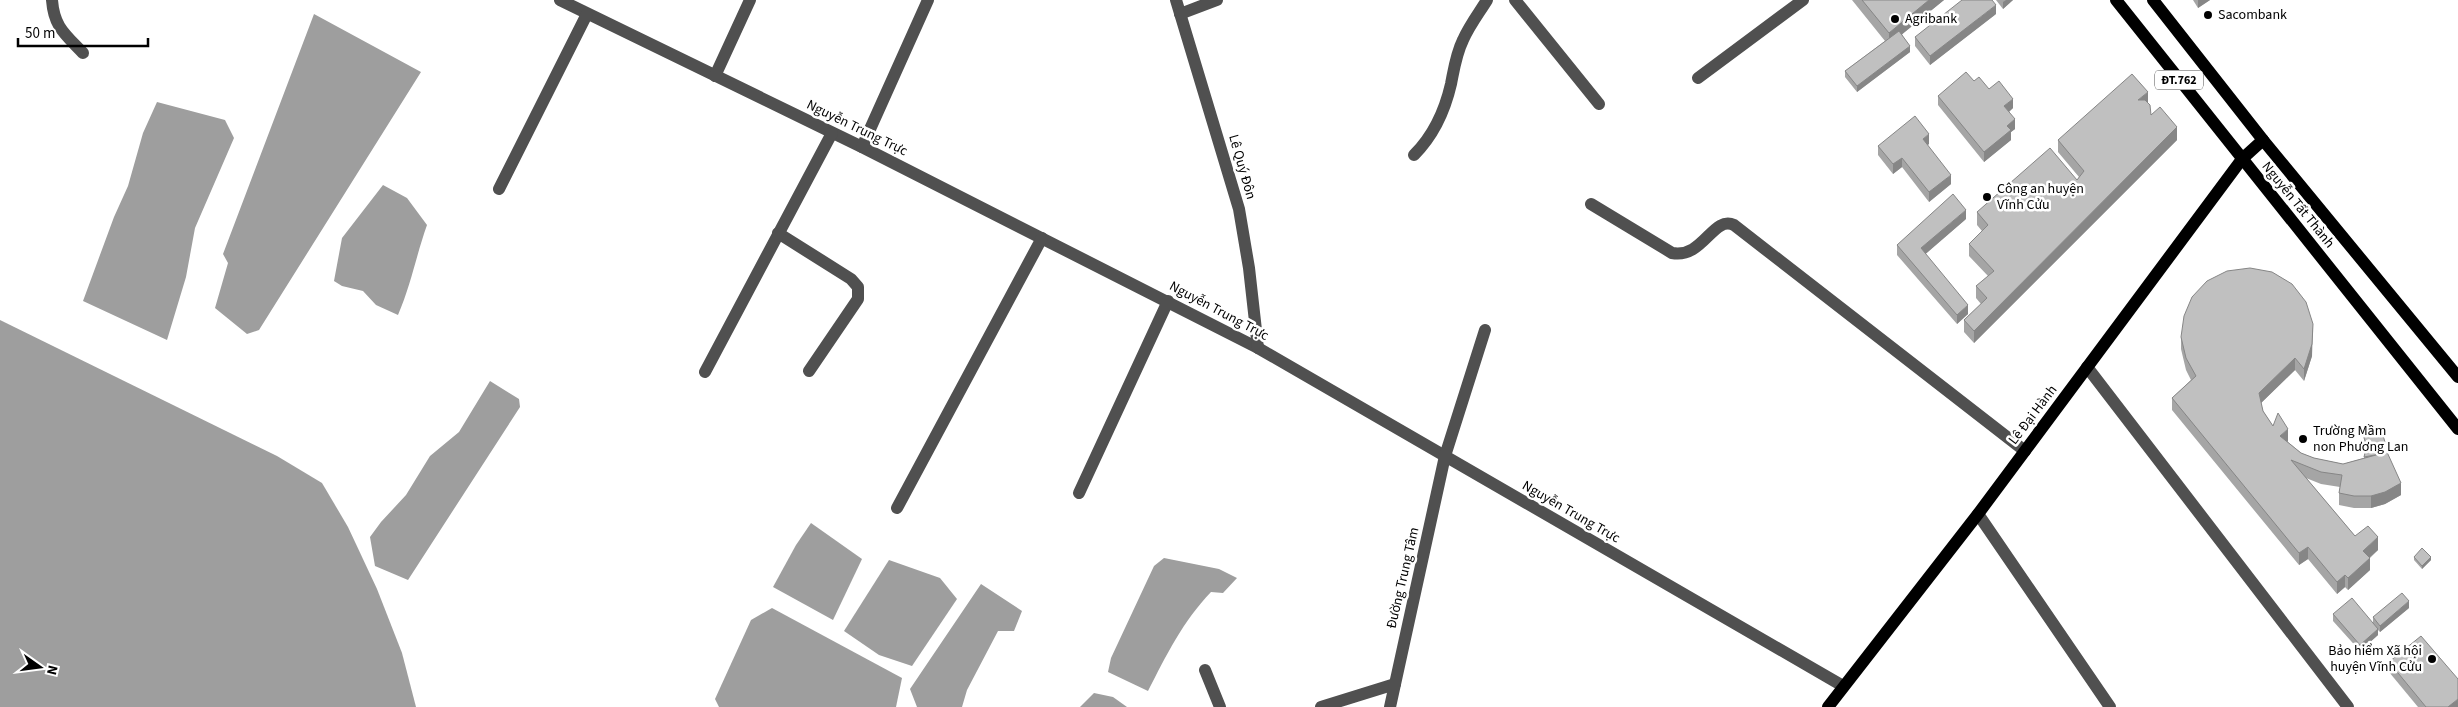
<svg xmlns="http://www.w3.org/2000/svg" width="2458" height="707" font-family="'Source Sans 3',sans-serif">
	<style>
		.water { fill: #9e9e9e }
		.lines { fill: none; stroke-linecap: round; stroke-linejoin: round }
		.minor { stroke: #505050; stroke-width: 12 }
		.major { stroke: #000; stroke-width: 12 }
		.wall { fill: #a5a5a5 }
		.shaded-wall { fill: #868686 }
		.building { fill: #c0c0c0; stroke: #868686 }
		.poi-dot { fill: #000; stroke: #fff; stroke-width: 2 }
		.labels { text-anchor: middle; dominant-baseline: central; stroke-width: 5; stroke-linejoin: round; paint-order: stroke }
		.shield { fill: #fff; stroke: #4c4c4c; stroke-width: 1 }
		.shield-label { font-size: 12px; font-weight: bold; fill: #000 }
		.poi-label { font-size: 14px; fill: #000; stroke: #fff; text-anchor: start }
		.street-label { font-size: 14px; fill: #000; stroke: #fff }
	</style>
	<rect width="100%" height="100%" fill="#fff"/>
	<g class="water">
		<path d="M314,14l107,58 -162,258 -12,4 -32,-26 13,-45 -5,-9z"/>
		<path d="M157,102l68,18 9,18 -39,90 -9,49 -19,63 -84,-39 31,-84 14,-31 15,-53z"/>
		<path d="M383,185l24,13 20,27c-11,31 -16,60 -29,90l-22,-10 -13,-14 -21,-5 -8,-5 8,-43z"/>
		<path d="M0,320l277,136 45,27 26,44 29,62 25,64 14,54h-416z"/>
		<path d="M490,381l29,18 1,8 -112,173 -33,-14 -5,-29 11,-15 25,-27 24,-39 29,-24z"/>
		<path d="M811,523l51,36 -29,61 -60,-33 23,-42z"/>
		<path d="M1164,558l55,11 18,9 -14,15 -12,-1c-28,29 -45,64 -63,99l-40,-19 3,-14 43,-92z"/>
		<path d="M889,560l51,18 17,21 -45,67 -33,-11 -35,-24z"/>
		<path d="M981,584l41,27 -8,20h-16l-31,59 -5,17h-45l-7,-18z"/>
		<path d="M772,608l130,70 -6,29h-177l-4,-8 36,-79z"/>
		<path d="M1094,693l19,4 14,10h-47z"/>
	</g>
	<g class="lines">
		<g class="minor">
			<path d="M52,0c2,27 13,34 31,53"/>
			<path d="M560,0l302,147 396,201 585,338"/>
			<path d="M1176,0l63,209 10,59 9,80"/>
			<path d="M1515,0l84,104"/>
			<path d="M1180,14l37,-14"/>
			<path d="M715,76l35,-76"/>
			<path d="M1698,78l105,-78"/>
			<path d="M862,147l66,-147"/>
			<path d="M1414,155c19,-19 31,-45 37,-71 3,-15 5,-30 12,-44 6,-14 16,-27 24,-40"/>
			<path d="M499,189l88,-175"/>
			<path d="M1591,204l81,49c31,6 41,-38 62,-28l291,226"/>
			<path d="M778,233l73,46 7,8v12l-49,72"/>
			<path d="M2087,367l261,340"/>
			<path d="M705,372l127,-239"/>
			<path d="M1079,493l89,-192"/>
			<path d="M897,508l145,-270"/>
			<path d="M1978,514l132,193"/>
			<path d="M1205,670l15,37"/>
			<path d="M1321,707l74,-23"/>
			<path d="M1390,707l55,-251 40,-126"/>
		</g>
		<g class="major">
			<path d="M2116,0l342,429"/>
			<path d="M2153,0l110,140 195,237"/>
			<path d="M1828,707l150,-193 264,-355 21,-19"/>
		</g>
	</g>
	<g class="wall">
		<path d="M1852,0h92l-42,34 8,18 -53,40 -12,-15v-6l40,-30z"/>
		<path d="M1996,0h17l-10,9z"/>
		<path d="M2193,0h17l-12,8z"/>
		<path d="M1996,14l-66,51 -15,-19v-9z"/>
		<path d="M1974,81l15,8 24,19 -4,4 6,17 -4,3v8l-27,22 -46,-57v-9z"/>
		<path d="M2148,103l3,12 26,25 -203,203 -10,-11v-12l17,-16 -5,-6v-12l12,-10 -19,-20v-12l13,-13 -5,-6v-13l100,-32 2,-3 -21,-25v-12z"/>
		<path d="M1929,144l-2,1 24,39 -22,18 -27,-35 -9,7 -15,-19v-9z"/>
		<path d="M1966,219l-41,35 43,60 -11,10 -60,-69v-10z"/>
		<path d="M2181,337l131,19 -8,25 -9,-11 -34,33 2,8 10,15 15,15v1l13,11 13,5 29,6 21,-6 2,-9 -2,-5v-6l21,11 -1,4 17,42 -16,9 -14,4h-17l-15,-3v-12l1,-6 -19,-3 -15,-6 49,58 23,14 -8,8v12l-22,20 -3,-3 -8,7 -29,-35 -9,6 -127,-155v-12l19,-18 -5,-10 -5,-21z"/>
		<path d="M2414,557l17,3 -9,9 -8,-9z"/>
		<path d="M2409,608l-29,24 -2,-2v5l-18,16 -27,-30v-7l40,9v-6z"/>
		<path d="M2389,662l69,45h-40l-29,-35z"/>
	</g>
	<g class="shaded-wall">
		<path d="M1929,0h15l-55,45v-12z"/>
		<path d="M2006,0h7l-10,9v-7z"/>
		<path d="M2198,0h12l-12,8z"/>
		<path d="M1996,5v9l-66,51v-9z"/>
		<path d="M1910,46v6l-53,40v-6z"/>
		<path d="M2148,92v12l-10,-4z"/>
		<path d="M2013,99v9l-9,8v-10z"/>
		<path d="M2015,119v10l-4,3v8l-27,22v-10l23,-26z"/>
		<path d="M2177,127v13l-203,203v-12z"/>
		<path d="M1929,134v10l-6,5v-10z"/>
		<path d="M1902,158v9l-9,7v-10z"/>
		<path d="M1951,175v9l-22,18v-10z"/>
		<path d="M1966,210v9l-45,39v-10z"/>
		<path d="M1968,305v9l-11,10v-9z"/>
		<path d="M2313,324l-1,32 -8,25v-12z"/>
		<path d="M2295,358v12l-36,35v-12z"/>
		<path d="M2288,429v12l-8,7v-12z"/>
		<path d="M2385,442v7l-3,8 -8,-1z"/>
		<path d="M2401,483v12l-16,9 -14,4v-12z"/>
		<path d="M2378,537v13l-15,13v-12z"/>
		<path d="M2308,547v12l-9,6v-12z"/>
		<path d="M2431,557v3l-9,9v-3z"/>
		<path d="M2370,558v12l-22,20v-12z"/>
		<path d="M2345,575v12l-8,7v-12z"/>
		<path d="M2409,601v7l-29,24v-6z"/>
		<path d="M2378,629v6l-18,16v-6z"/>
		<path d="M2458,699v8h-10z"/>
	</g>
	<g class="building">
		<path d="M1862,0h67l-40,33z"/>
		<path d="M1962,0h30l4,5 -66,51 -15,-19z"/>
		<path d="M1899,31l11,15 -53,40 -12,-15z"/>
		<path d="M1966,72l8,9 5,-4 10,12 10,-8 14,18 -9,7 11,13 -8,7 4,4 -27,22 -46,-56z"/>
		<path d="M2132,74l16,18 -10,8h7l5,5 1,10 9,-8 17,20 -203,204 -10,-11 23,-22 -11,-12 18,-15 -25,-27 19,-19 -11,-13 73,-64 27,32 7,-9 -26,-31z"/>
		<path d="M1915,116l14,18 -6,5 28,36 -22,17 -27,-34 -9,6 -15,-18z"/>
		<path d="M1953,194l13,16 -45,38 47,57 -11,10 -60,-70z"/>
		<path d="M2250,268l22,4 20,12 14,18 7,22 -1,20 -8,25 -9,-11 -36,35 4,18 10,15 5,-13 10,16 -8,7 21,17 13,5 29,6 44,-12 14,31 -16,9 -14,4h-17l-15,-3 3,-18 -21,-3 -30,-12 64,76 13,-10 10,11 -15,14 7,7 -22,20 -3,-3 -8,7 -29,-35 -9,6 -127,-155 24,-22 -10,-18 -5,-21 3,-21 8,-19 15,-16 20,-10z"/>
		<path d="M2375,426l6,3 4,13 -3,8 -7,5 -11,2 3,-12 -3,-7 2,-7z"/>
		<path d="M2422,548l9,9 -9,9 -8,-9z"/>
		<path d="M2402,593l7,8 -29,25 -7,-9z"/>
		<path d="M2352,598l26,31 -18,16 -27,-31z"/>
		<path d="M2421,636l37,43v20l-10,8h-22l-37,-45z"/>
	</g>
	<g class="poi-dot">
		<circle cx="2208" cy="15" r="5"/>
		<circle cx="1895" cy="19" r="5"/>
		<circle cx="1987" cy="197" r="5"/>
		<circle cx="2303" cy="439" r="5"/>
		<circle cx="2432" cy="659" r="5"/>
	</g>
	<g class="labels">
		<rect class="shield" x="2155" y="70.5" width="48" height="19" rx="4"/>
		<g class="shield-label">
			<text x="2179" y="80">ĐT.762</text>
		</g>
		<g class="poi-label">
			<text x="2218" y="15">Sacombank</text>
			<text x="1905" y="19">Agribank</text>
			<text x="1997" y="189">Công an huyện<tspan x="1997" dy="16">Vĩnh Cửu</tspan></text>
			<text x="2313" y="431">Trường Mầm<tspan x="2313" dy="16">non Phương Lan</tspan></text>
			<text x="2422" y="651" text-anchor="end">Bảo hiểm Xã hội<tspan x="2422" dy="16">huyện Vĩnh Cửu</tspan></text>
		</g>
		<g class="street-label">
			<text transform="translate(857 128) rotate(26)">Nguyễn Trung Trực</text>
			<text transform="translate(1242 167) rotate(74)">Lê Quý Đôn</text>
			<text transform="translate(2298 205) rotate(51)">Nguyễn Tất Thành</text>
			<text transform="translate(1219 311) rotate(28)">Nguyễn Trung Trực</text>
			<text transform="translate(2033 415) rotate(-53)">Lê Đại Hành</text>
			<text transform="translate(1571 512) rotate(30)">Nguyễn Trung Trực</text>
			<text transform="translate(1403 578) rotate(-77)">Đường Trung Tâm</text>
		</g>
	</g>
	<g transform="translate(40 667) rotate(104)" stroke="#ffffff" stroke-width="4" paint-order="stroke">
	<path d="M0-4L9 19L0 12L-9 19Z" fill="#000000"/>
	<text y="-8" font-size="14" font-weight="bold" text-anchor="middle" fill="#000000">N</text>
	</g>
	<path d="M18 38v8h130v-8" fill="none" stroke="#000000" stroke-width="2.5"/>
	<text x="25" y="38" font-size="15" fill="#000000" stroke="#ffffff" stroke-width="4" paint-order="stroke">50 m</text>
</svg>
